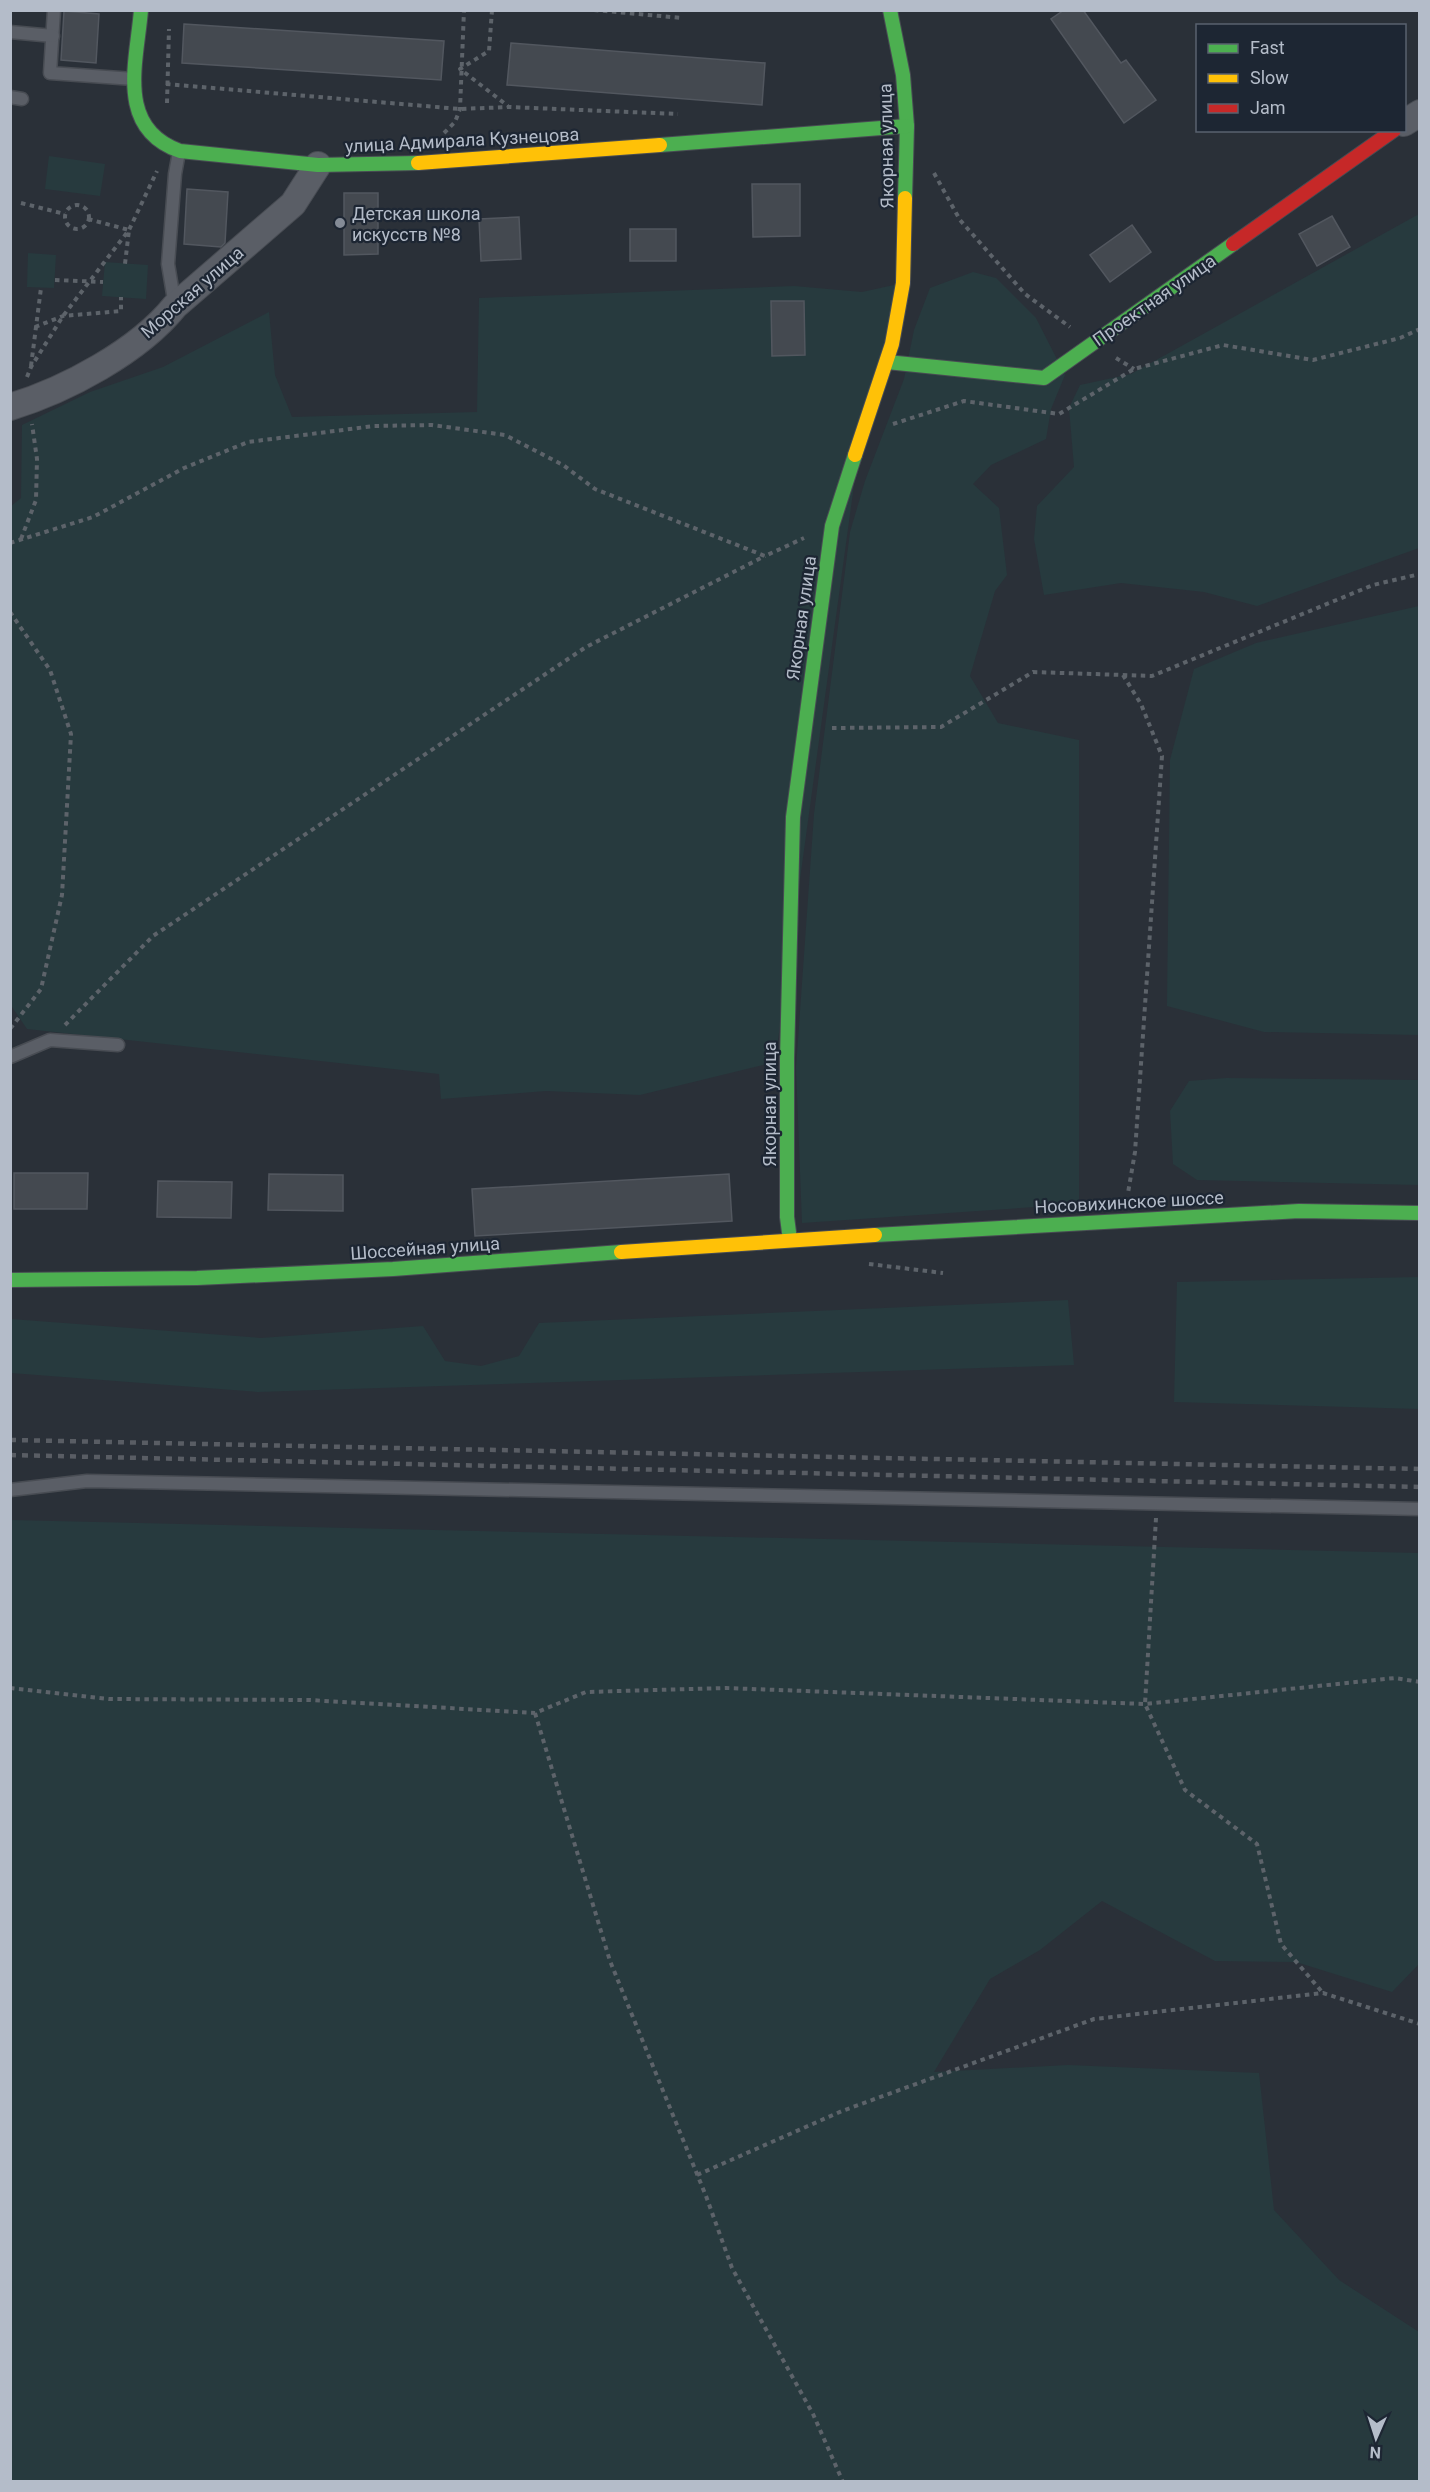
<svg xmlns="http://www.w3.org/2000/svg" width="1430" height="2492" font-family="Roboto,sans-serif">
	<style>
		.green { fill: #273a3e }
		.building { fill: #444950; stroke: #52575f; stroke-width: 1.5 }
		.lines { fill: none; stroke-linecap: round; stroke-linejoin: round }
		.lane-casing { stroke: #484c53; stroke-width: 15 }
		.street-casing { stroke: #484c53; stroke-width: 28 }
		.fast-casing { stroke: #484c53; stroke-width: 16 }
		.slow-casing { stroke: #484c53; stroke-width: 16 }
		.jam-casing { stroke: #484c53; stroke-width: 16 }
		.path { stroke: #5d636a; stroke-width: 4; stroke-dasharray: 4.5 4.5; stroke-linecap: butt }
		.lane { stroke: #5a5e66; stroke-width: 12 }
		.street { stroke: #5a5e66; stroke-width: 26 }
		.fast { stroke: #4caf50; stroke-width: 14 }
		.slow { stroke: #ffc107; stroke-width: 14 }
		.jam { stroke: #c62828; stroke-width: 14 }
		.rail { stroke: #595d64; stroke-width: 4.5; stroke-dasharray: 6 6; stroke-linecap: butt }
		.poi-dot { fill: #848b96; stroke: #1d2633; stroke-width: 2 }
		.labels { text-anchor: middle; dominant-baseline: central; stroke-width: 4.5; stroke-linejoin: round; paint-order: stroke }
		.street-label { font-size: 18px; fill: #b4bcc9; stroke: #1d2633 }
		.poi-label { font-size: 18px; fill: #b4bcc9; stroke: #1d2633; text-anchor: start }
	</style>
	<rect width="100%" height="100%" fill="#2a3038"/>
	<g class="green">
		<path d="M49,156l56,8 -5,32 -55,-7z"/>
		<path d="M1419,214v334l-162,58 -53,-14 -83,-9 -77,12 -10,-56 3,-33 37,-39 -5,-59 11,-23 51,-11z"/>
		<path d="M28,253l28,2 -2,33 -27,-1z"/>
		<path d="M105,262l43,3 -2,34 -44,-3z"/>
		<path d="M973,272l23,6 40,40 29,57 -14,34 -5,30 -55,26 -18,19 26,24 8,67 -12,16 -25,85 28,47 81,17v464l-277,19 -6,-155 18,-254 36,-282 15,-51 39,-102 10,-49 16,-42z"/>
		<path d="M903,283l-42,151 -86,628 -135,33 -94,-4 -105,8 -2,-25 -412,-45 -17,-25v-497l11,-9 1,-73 68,-33 73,-25 106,-55 6,63 17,42 185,-5 2,-114 315,-12 68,6z"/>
		<path d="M1419,606v429l-155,-3 -97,-26 3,-246 24,-91 62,-26z"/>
		<path d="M1226,1078l193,2v105l-222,-5 -24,-16 -3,-53 19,-30z"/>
		<path d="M1419,1277v132l-245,-7 3,-120z"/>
		<path d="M1068,1300l6,65 -816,27 -247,-19v-54l250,19 162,-12 22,35 36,5 38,-10 20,-33z"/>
		<path d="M11,1520l1408,33v411l-27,28 -96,-30 -81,-1 -113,-60 -62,49 -50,29 -56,93 134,-7 191,8 15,137 65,70 80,52v149h-1408z"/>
	</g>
	<g class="building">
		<path d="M1064,10h19l38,53 5,-3 30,40 -32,23 -73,-104z"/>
		<path d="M64,11l35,3 -3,49 -35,-3z"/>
		<path d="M184,24l260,17 -3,39 -259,-17z"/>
		<path d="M511,43l254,20 -3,42 -255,-20z"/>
		<path d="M752,184h48v52l-47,1z"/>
		<path d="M187,189l41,3 -3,51 -4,4 -37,-3z"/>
		<path d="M344,193h34v61l-34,1z"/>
		<path d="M1332,216l18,31 -33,19 -18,-32z"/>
		<path d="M519,217l2,42 -40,2 -2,-42z"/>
		<path d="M1132,225l19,27 -41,30 -20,-27z"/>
		<rect x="630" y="229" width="46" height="32"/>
		<path d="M771,301h33l1,54 -33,1z"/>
		<path d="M14,1173h74l-1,36h-73z"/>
		<path d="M269,1174l74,1v36l-75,-1z"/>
		<path d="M729,1174l3,47 -257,15 -3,-47z"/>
		<path d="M158,1181l74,1 -1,36 -74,-1z"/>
	</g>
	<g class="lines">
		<g class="lane-casing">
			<g id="lane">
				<path d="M54,10l-4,63 84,6"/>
				<path d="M10,32l43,4"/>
				<path d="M10,97l12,2"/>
				<path d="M175,306l-7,-42 7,-90 4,-22"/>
				<path d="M10,1057l40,-17 68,5"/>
				<path d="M10,1490l77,-9 1333,28"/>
			</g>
		</g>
		<g class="street-casing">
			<g id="street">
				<path d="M1404,123l16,-10"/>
				<path d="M10,407c56,-17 129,-56 165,-101l118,-102 25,-39"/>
			</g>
		</g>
		<g class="fast-casing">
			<g id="fast">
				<path d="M141,10c-4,51 -26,118 39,141l138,14 100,-2"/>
				<path d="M890,10l13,65 4,51 -2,72"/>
				<path d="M660,145l247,-19"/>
				<path d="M887,362l157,16 189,-134"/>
				<path d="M875,1235l424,-24 121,2"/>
				<path d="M790,1240l-3,-23v-158l6,-242 39,-291 23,-71"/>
				<path d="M10,1280l187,-2 196,-9 228,-17"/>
			</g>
		</g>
		<g class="slow-casing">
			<g id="slow">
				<path d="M418,163l242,-18"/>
				<path d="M855,455l37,-111 11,-61 2,-85"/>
				<path d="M621,1252l254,-17"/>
			</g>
		</g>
		<g class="jam-casing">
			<path id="jam" d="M1233,244l161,-114"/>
		</g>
		<g class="path">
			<path d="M492,10l-3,41 -29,18 48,37"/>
			<path d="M594,10l88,8"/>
			<path d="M166,84l294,25 49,-2 169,7"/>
			<path d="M167,103l2,-74"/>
			<path d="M444,133l11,-11 5,-13 4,-99"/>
			<path d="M934,173l26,47 65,74 45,33"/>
			<path d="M21,203l44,11"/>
			<circle cx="77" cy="217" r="12"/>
			<path d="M88,219l41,11 -4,34"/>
			<path d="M55,280l48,2"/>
			<path d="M35,327l28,-11 58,-5v-14"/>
			<path d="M1116,358l18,11"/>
			<path d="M31,366l10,-78"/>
			<path d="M27,377l4,-10 32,-51 66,-86 28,-59"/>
			<path d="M893,424l71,-23 95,13 75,-45 89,-24 90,15 87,-22 20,-9"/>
			<path d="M21,539l15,-39 1,-41 -5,-35"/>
			<path d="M10,543l83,-26 91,-49 64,-26 126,-16 58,-1 73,10 58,30 32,24 170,67 39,-18"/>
			<path d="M10,612l40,58 21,64 -9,161 -21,94 -31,40"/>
			<path d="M1123,675l18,29 21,52 -27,396 -7,41"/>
			<path d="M832,728l109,-1 92,-55 119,4 221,-91 47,-11"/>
			<path d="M65,1025l88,-89 433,-289 179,-91"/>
			<path d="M869,1264l74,9"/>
			<path d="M1156,1518l-11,186 40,86 72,54 24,100 42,49"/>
			<path d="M10,1688l99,11 200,1 226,13 51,-21 140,-4 419,16 250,-26 25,4"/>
			<path d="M535,1713l75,248 96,235 26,72 81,146 30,68"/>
			<path d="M697,2175l145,-64 252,-92 229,-26 97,31"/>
		</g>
		<use href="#lane" class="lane"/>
		<use href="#street" class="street"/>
		<use href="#fast" class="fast"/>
		<use href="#slow" class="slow"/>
		<use href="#jam" class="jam"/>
		<g class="rail">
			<path d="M10,1440l1410,29"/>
			<path d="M10,1455l1410,32"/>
		</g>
	</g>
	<circle class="poi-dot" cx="340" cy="223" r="6"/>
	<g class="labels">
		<g class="street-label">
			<text transform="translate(462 140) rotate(-3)">улица Адмирала Кузнецова</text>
			<text transform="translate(886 146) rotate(-91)">Якорная улица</text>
			<text transform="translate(192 292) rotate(-41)">Морская улица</text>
			<text transform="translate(1154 300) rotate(-35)">Проектная улица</text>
			<text transform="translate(801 618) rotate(-82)">Якорная улица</text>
			<text transform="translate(769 1104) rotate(-90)">Якорная улица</text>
			<text transform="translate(1129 1202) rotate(-3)">Носовихинское шоссе</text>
			<text transform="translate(425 1248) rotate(-4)">Шоссейная улица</text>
		</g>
		<g class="poi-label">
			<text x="352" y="213">Детская школа<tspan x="352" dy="21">искусств №8</tspan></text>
		</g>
	</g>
	<rect width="1430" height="2492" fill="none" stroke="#b4bcc9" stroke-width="24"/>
	<rect x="1196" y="24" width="210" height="108" fill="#1d2633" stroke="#59626f" stroke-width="1.5"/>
	<rect x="1208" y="44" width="30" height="9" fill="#4caf50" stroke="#59626f" stroke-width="1.5"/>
	<text x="1250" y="54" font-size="18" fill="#b4bcc9">Fast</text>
	<rect x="1208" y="74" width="30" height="9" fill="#ffc107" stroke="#59626f" stroke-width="1.5"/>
	<text x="1250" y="84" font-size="18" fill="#b4bcc9">Slow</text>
	<rect x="1208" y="104" width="30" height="9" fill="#c62828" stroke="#59626f" stroke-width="1.5"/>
	<text x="1250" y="114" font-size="18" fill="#b4bcc9">Jam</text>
	<g transform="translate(1376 2438) rotate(183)" stroke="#1d2633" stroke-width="4.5" paint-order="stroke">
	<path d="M0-4.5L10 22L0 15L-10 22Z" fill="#b4bcc9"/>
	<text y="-9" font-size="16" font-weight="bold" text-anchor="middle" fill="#b4bcc9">N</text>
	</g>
</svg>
